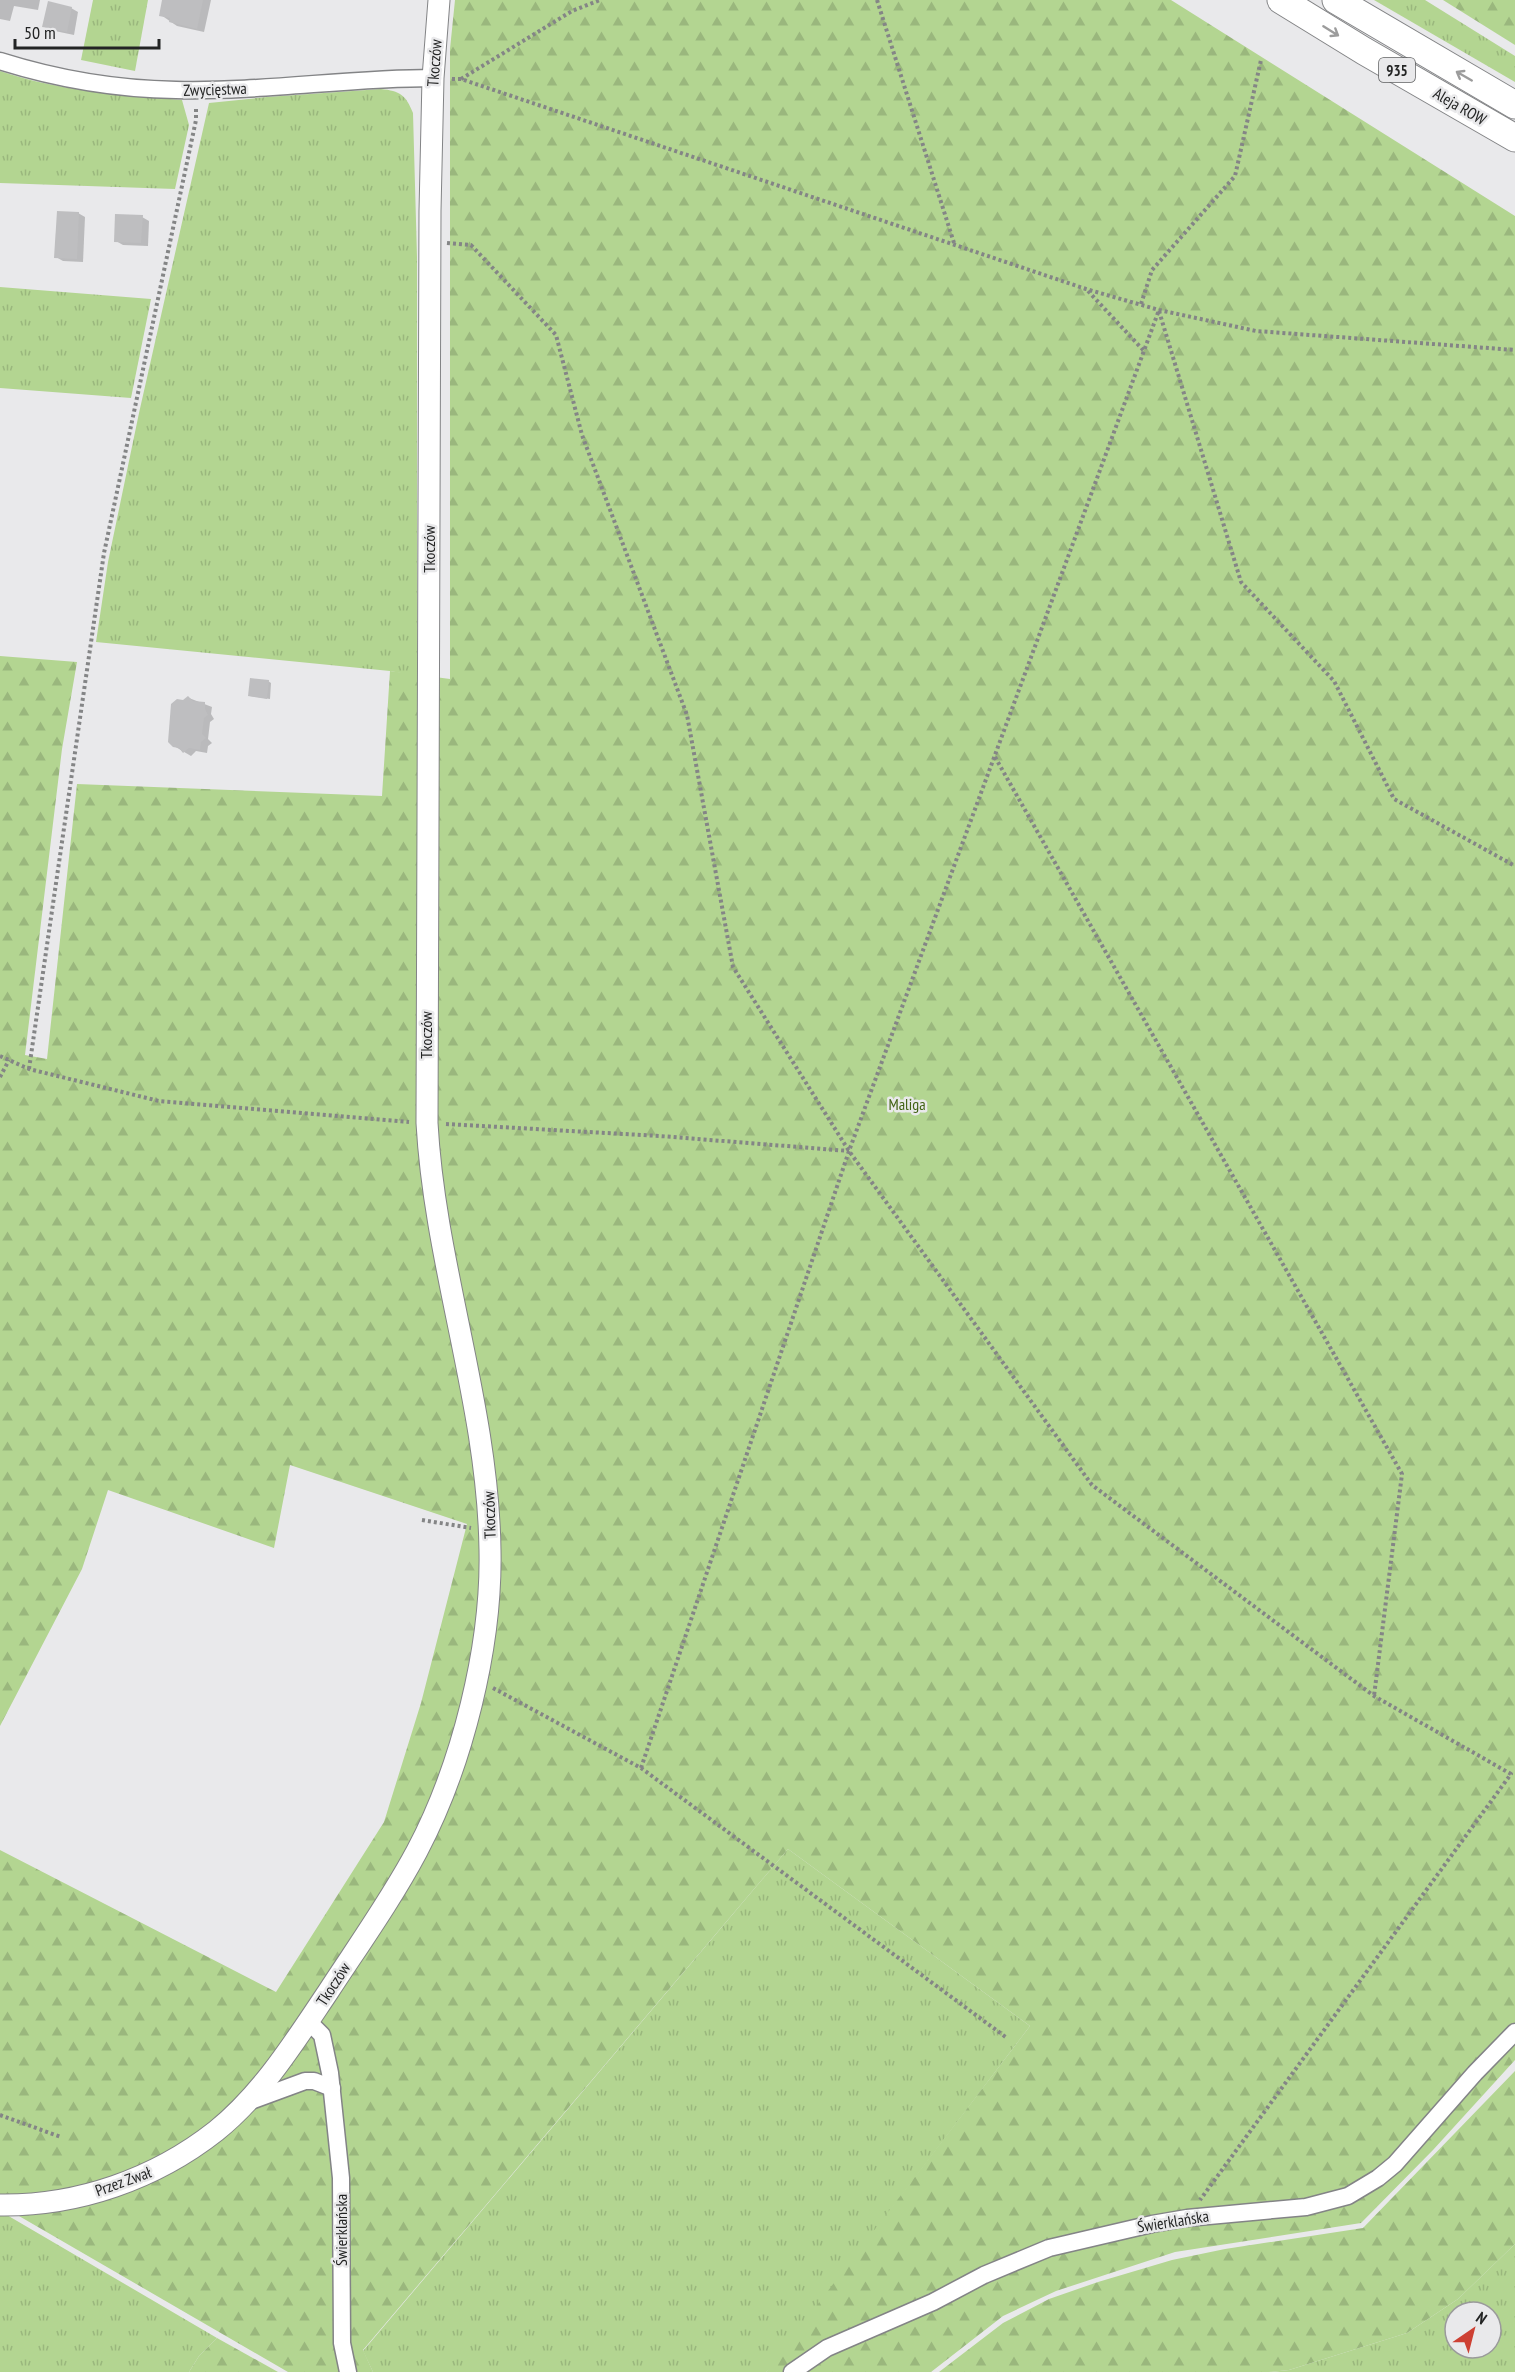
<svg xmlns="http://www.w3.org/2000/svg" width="1515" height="2372" font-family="'PT Sans Narrow',sans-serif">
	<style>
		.grass { fill: url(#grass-tufts); fill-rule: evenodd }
		.forest { fill: url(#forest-firs) }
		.shadow { fill: #0003 }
		.building { fill: #bebec0 }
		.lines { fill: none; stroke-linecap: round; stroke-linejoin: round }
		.minor-casing { stroke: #838486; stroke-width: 19 }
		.tertiary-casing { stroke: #838486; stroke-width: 23 }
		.primary-casing { stroke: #838486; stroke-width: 29 }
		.path { stroke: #848586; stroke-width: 4; stroke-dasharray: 3 3; stroke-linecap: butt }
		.minor { stroke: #fff; stroke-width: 16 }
		.tertiary { stroke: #fff; stroke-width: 21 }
		.primary { stroke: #fff; stroke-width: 27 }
		.oneway { stroke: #9c9c9c }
		.labels { text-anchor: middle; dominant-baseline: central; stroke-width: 5; stroke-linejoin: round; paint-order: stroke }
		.shield { fill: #e9e9eb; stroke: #5e5f60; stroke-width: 1.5 }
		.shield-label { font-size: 15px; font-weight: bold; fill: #232424 }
		.street-label { font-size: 16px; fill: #232424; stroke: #e9e9eb }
		.park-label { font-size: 16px; fill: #416214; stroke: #e9e9eb }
	</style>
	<defs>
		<pattern id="grass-tufts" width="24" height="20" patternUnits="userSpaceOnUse" patternTransform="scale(1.5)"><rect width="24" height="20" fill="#b3d591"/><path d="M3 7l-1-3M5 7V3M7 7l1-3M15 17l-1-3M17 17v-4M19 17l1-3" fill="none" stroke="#9ab77d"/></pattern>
		<pattern id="forest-firs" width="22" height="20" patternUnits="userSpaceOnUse" patternTransform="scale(1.5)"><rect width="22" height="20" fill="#b3d591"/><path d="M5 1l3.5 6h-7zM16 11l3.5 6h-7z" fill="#9ab77d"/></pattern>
	</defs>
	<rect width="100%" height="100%" fill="#e9e9eb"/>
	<g class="grass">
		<path d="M93,0h55l-13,71 -54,-11z"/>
		<path d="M1374,0h51l90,56v26z"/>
		<path d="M0,71c59,20 120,24 182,29l7,25 -14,64 -175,-6z"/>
		<path d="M381,89c19,2 25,6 32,24l4,144v419l-27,-5 -294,-29 12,-80 31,-149 70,-310 58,-6z"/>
		<path d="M0,287l151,12 -20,99 -131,-10z"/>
		<path d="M788,1849l242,177 -257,339 -7,7h-393l-10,-21z"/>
		<path d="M0,2211l217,127 -18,18 -10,16h-189z"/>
		<path d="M1515,2244v128h-246l20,-2 118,-37 51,-34zM1455,2312h36v36h-36z"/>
	</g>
	<g class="forest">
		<path d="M455,0h716l344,216v1844l-82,90 -72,73 -186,29 -119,39 -53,25 -72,56h-165l264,-346 -242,-177 -425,501 10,22h-85l-288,-167v-355l276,142 108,-170 37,-119 46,-179 -177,-59 -16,83 -166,-58 -26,79 -82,157v-1070l77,6 -15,87 -37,306 22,4 30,-275 305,12 8,-125 60,8v-630z"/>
		<path d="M1443,0h72v45z"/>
		<path d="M1515,2071v173l-57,55 -51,34 -118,37 -20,2h-330l64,-49 46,-24 49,-17 74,-22 53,-11 138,-21z"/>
		<path d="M217,2338l61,34h-89l10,-16z"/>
	</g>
	<g class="shadow">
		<path d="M0,0h40l-2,10 -24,-4 -4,15 -10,-2z"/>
		<path d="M164,0h47l-7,32 -27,-6 -16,-11z"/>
		<path d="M71,8l7,4 -4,23 -24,-5 -7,-4z"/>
		<path d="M78,213l7,4 -2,45 -20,-1 -7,-4z"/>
		<path d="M142,217l7,4 -1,25 -25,-1 -7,-4z"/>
		<path d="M268,681l3,2 -1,16 -20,-3z"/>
		<path d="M189,698l23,9 -1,7 3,5 -4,3 -2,17 4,4 -4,3 -1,7 -11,-2 -5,5 -17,-10 10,-44z"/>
	</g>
	<g class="building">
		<path d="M162,0h41l-6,29 -28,-7 1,-4 -11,-2z"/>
		<path d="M48,1l24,6 -5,25 -25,-5z"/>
		<path d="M57,211l22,1 -2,47 -23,-1z"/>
		<path d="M115,214l28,1 -2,28 -27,-1z"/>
		<path d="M250,678l19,2 -2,19 -19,-3z"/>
		<path d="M188,696l5,5 12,1v7l3,6 -4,3 -2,16 4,4 -5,4 -1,8 -11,-2 -6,5 -4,-5 -6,-1 -5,-5 3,-38 6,-5 6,1z"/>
	</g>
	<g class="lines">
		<g class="minor-casing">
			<g id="minor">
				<path d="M0,61c57,18 117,28 176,29 86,2 171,-12 257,-12"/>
				<path d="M308,2021l14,14 8,38 11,105 1,165 6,29"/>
				<path d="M248,2102l57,-21h9l18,7"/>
				<path d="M792,2372l35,-24 106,-46 51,-27 65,-27 103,-24 35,-6 119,-11 42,-11 30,-18 17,-14 80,-91 40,-41"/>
			</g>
		</g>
		<g class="tertiary-casing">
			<path id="tertiary" d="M0,2205c78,1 155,-26 216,-74 47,-38 79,-90 112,-139 30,-46 63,-92 89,-141 45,-85 75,-204 73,-301 -2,-145 -55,-283 -63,-427l3,-912 3,-133 6,-78"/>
		</g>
		<g class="primary-casing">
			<g id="primary">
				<path d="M1281,0l83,51 151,87"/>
				<path d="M1336,0l179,105"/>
			</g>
		</g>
		<g class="path">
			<path d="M877,0l77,243"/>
			<path d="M452,79h9l625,210 73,21 97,21 259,19"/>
			<path d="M461,79l111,-68 28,-11"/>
			<path d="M447,243l24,2 85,90 26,100 105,280 46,252 116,184 243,334 282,211 137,78 -311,426"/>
			<path d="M1088,291l57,61"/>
			<path d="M1141,304l11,-34 83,-94 26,-116"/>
			<path d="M1159,311l82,271 93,99 60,118 121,67"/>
			<path d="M995,757l407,717 -28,222"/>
			<path d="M0,1056l29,13 130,32 250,21"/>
			<path d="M29,1069l75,-516 92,-433v-13"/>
			<path d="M0,1077l9,-17"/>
			<path d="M446,1124l214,12 189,15"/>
			<path d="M422,1520l49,8"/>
			<path d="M493,1688l148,80 366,270"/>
			<path d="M641,1768l208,-617 310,-841"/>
			<path d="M0,2115l61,22"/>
		</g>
		<use href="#minor" class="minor"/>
		<use href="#tertiary" class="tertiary"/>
		<use href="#primary" class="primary"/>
	</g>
	<defs><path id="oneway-shaft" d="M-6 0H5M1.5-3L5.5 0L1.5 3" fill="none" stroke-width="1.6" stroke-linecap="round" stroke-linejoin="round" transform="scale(1.5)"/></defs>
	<g class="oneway">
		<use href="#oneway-shaft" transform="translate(1331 31) rotate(32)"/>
		<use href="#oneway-shaft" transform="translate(1464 76) rotate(-150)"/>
	</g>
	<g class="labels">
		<rect class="shield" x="1379" y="58" width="36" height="24" rx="4.5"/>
		<g class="shield-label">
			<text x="1397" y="70">935</text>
		</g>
		<g class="street-label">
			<text transform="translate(434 63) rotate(-86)">Tkoczów</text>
			<text transform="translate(215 89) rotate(-2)">Zwycięstwa</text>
			<text transform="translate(1460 106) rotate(30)">Aleja ROW</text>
			<text transform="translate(429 549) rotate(-90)">Tkoczów</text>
			<text transform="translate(426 1035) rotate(-90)">Tkoczów</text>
			<text transform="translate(489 1515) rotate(-92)">Tkoczów</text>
			<text transform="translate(333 1984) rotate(-57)">Tkoczów</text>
			<text transform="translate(123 2181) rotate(-20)">Przez Zwał</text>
			<text transform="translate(1173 2221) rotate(-9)">Świerklańska</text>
			<text transform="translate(341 2230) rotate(-90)">Świerklańska</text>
		</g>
		<g class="park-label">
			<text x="907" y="1104">Maliga</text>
		</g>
	</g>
	<g transform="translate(1473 2330) rotate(35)"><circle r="28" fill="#e9e9eb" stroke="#9a9a9b" stroke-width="1.5"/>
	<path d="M0-4.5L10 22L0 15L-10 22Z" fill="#cd4033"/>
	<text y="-9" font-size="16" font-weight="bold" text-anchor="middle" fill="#232424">N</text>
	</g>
	<path d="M15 39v9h144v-9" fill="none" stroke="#232424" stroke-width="3"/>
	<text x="24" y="39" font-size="18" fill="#232424" stroke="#e9e9eb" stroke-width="4.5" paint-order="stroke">50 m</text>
</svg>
